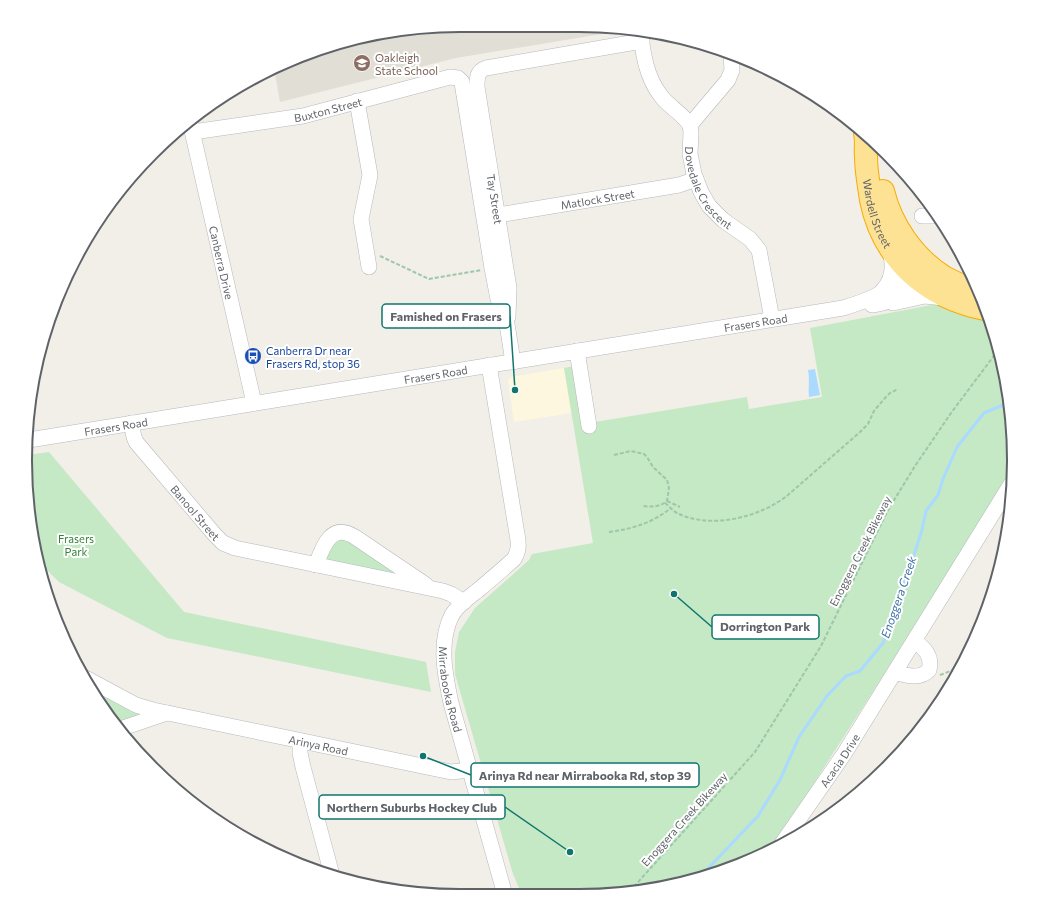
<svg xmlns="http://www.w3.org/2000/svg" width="1039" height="921" font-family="Commissioner,sans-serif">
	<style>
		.commercial { fill: #fef7e0 }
		.education { fill: #e1ded6 }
		.green { fill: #c5e8c5 }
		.water { fill: #aadaff }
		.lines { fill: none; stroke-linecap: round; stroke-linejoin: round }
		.stream { stroke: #aadaff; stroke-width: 3 }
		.minor-casing { stroke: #b5b8bc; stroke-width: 16 }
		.highway-casing { stroke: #f9ab00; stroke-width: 24 }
		.path { stroke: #9cc7a9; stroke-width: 2; stroke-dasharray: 4 2; stroke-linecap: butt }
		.minor { stroke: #fff; stroke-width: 15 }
		.highway { stroke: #fde293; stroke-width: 22 }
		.labels { text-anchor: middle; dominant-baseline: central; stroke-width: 4; stroke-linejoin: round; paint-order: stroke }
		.education-label { font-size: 11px; fill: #785e54; stroke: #fff; text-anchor: start }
		.street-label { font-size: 11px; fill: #5f6368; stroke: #fff }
		.transit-label { font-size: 11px; fill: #164399; stroke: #fff; text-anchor: start }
		.park-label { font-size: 11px; fill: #348238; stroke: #fff }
		.water-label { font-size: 12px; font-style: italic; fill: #4174aa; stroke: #fff }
		.rim { fill: none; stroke: #5f6368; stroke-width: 2 }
		.leader { fill: none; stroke: #0f766e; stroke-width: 1.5 }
		.callout-dot { fill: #0f766e; stroke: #fff; stroke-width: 1.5 }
		.callout { fill: #fff; stroke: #0f766e; stroke-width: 1.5 }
		.callout-label { font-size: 12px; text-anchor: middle; font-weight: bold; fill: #5f6368 }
	</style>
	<rect width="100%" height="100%" fill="#f1efe8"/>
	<path class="commercial" d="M564,368l7,45 -57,9 -6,-42 3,-3z"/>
	<path class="education" d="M460,25l147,1 16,2 -3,3 -164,27 -176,44 -6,-34 74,-28z"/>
	<g class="green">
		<path d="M937,304l51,14 11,30 14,84 -1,37 -131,210 -107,166 -8,8 -75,28 -84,14h-85l-9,-21 -58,-200v-22l4,-20 16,-24 54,-48 3,-6 61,-11 -29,-175 21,-4 10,58 152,-25 2,12 73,-12 -12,-69z"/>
		<path d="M49,452l135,160 242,50 5,30 -264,-54 -108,-56 -15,-15 -5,1 -13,-79 2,-34z"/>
		<path d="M343,538l64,40 -80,-18v-3l4,-13z"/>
		<path d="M102,696l30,16 13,5 -27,9 -16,-22z"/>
	</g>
	<path class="water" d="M815,369l5,26 -11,2c-1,-9 1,-17 -1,-27z"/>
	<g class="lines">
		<path class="stream" d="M698,879l60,-63 22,-36 19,-43 28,-41 19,-20 14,-5 23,-28 21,-57 18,-56 4,-19 12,-16 5,-16 14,-32 27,-34 24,-10"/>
		<g class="minor-casing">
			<g id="minor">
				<path d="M640,30c3,23 6,47 21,66 8,11 21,17 29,29"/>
				<path id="s1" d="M731,54l1,16 -4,10 -38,45 1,7 -1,22 4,20 7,18 8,14 14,14 27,19 9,11 13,69"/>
				<path d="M357,101l13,74 -9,44 8,48"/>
				<path id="s2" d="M190,122l64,281"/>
				<path id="s3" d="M193,132l110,-16 147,-39 8,1 4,4 1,7 29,179 6,31 9,25 6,38"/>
				<path id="s4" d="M498,215l181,-30 17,-6"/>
				<path d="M922,216h15"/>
				<path d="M882,291c12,-12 12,-28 7,-43"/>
				<path d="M893,303l32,-7 19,2"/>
				<path d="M872,305c19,-2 34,-11 45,-26"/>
				<path d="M508,317l1,-29 -32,-201c0,-9 0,-16 9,-19l156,-27"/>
				<path d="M577,351l12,75"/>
				<path id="s5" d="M489,365l28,169c2,10 2,17 -3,25 -12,11 -25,22 -37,32 -9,7 -20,15 -25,24 -14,27 -7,60 -1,88l54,192"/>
				<path id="s6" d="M131,423l3,14 2,5 79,93 8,8 12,5 208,43 8,3 13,8"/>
				<path id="s7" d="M29,440l814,-132c30,-9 43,-16 68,-35"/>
				<path d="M316,565c7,-19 15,-43 39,-28l71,48"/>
				<path d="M895,672c11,4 26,7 34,-2 4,-13 -5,-23 -15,-29"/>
				<path id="s8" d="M82,676l54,29 17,5 298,62 19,-2"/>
				<path d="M120,729l47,-16"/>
				<path d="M300,741v12l3,14 29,108"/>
				<path id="s9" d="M781,845l63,-91 167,-270"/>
			</g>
		</g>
		<g class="highway-casing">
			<g id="highway">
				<path id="s10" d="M865,133c2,8 0,16 1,24 0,14 3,29 5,43 12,59 55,97 114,109"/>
				<path d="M883,191c8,34 31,67 61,86 11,6 23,11 34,15"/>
			</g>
		</g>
		<g class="path">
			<path d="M380,256l49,23 53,-9"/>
			<path d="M614,455l17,-4 13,3 3,3 6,10 14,13 2,8 -2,13c-7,6 -15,6 -24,5"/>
			<path d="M667,501l13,6"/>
			<path d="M665,503c4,3 8,8 12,10 33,17 84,4 111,-18l72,-63 8,-8 6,-13 11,-13 5,-5 8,-4"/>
			<path d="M609,532c23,-3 43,-9 62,-24"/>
			<path d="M940,675l21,-8"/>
			<path d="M630,891l125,-139 66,-106 67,-136 27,-44 36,-53 48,-64"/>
		</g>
		<use href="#minor" class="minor"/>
		<use href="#highway" class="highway"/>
	</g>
	<defs>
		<g id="school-disc" transform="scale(0.9)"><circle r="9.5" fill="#8d6e63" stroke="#fff"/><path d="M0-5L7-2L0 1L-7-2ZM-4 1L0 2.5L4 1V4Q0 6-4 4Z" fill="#fff"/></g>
		<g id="bus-disc" transform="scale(0.9)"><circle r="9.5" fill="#1a4fb4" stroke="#fff"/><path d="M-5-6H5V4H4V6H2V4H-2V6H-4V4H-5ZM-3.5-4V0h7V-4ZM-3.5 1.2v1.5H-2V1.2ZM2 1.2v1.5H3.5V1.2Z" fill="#fff"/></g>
	</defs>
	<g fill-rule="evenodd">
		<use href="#school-disc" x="362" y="63"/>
		<use href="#bus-disc" x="253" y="356"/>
	</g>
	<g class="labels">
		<g class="education-label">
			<text x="375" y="57">Oakleigh<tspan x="375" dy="13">State School</tspan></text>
		</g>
		<g class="street-label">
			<text stroke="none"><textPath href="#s3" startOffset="137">Buxton Street</textPath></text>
			<text stroke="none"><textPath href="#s1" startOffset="154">Dovedale Crescent</textPath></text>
			<text transform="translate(495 199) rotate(81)">Tay Street</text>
			<text stroke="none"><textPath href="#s4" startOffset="101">Matlock Street</textPath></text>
			<text stroke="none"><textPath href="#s10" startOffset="82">Wardell Street</textPath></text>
			<text stroke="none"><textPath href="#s2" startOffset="144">Canberra Drive</textPath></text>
			<text stroke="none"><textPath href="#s7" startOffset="736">Frasers Road</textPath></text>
			<text stroke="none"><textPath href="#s7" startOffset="412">Frasers Road</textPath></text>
			<text stroke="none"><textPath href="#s7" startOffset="88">Frasers Road</textPath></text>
			<text stroke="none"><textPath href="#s6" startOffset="112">Banool Street</textPath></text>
			<text transform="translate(860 551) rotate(-63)">Enoggera Creek Bikeway</text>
			<text stroke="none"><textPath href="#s5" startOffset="357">Mirrabooka Road</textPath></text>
			<text stroke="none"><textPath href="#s8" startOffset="248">Arinya Road</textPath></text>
			<text stroke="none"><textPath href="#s9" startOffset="103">Acacia Drive</textPath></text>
			<text transform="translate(684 819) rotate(-48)">Enoggera Creek Bikeway</text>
		</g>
		<g class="transit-label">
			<text x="266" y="350">Canberra Dr near<tspan x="266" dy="13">Frasers Rd, stop 36</tspan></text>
		</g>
		<g class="park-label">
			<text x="76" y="538">Frasers<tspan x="76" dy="13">Park</tspan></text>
		</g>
		<g class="water-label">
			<text transform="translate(898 597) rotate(-71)">Enoggera Creek</text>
		</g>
	</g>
	<path d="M0 0H1039V921H0ZM460 32H579A428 428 0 0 1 1007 460V461A428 428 0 0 1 579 889H460A428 428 0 0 1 32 461V460A428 428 0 0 1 460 32Z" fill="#fff" fill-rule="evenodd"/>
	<path class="rim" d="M460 32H579A428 428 0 0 1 1007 460V461A428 428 0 0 1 579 889H460A428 428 0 0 1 32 461V460A428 428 0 0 1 460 32Z"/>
	<path class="leader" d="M515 390L510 316M674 594L712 627M423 756L471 775M570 852L505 807"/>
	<g class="callout-dot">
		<circle cx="515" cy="390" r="4"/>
		<circle cx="674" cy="594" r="4"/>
		<circle cx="423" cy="756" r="4"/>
		<circle cx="570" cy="852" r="4"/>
	</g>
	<g class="callout">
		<rect x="382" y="304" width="128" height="24" rx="4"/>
		<rect x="712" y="615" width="107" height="24" rx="4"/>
		<rect x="471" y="763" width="228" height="24" rx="4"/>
		<rect x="319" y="795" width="186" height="24" rx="4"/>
	</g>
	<g class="callout-label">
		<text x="446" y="321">Famished on Frasers</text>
		<text x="765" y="631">Dorrington Park</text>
		<text x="585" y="780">Arinya Rd near Mirrabooka Rd, stop 39</text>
		<text x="412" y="812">Northern Suburbs Hockey Club</text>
	</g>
</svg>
